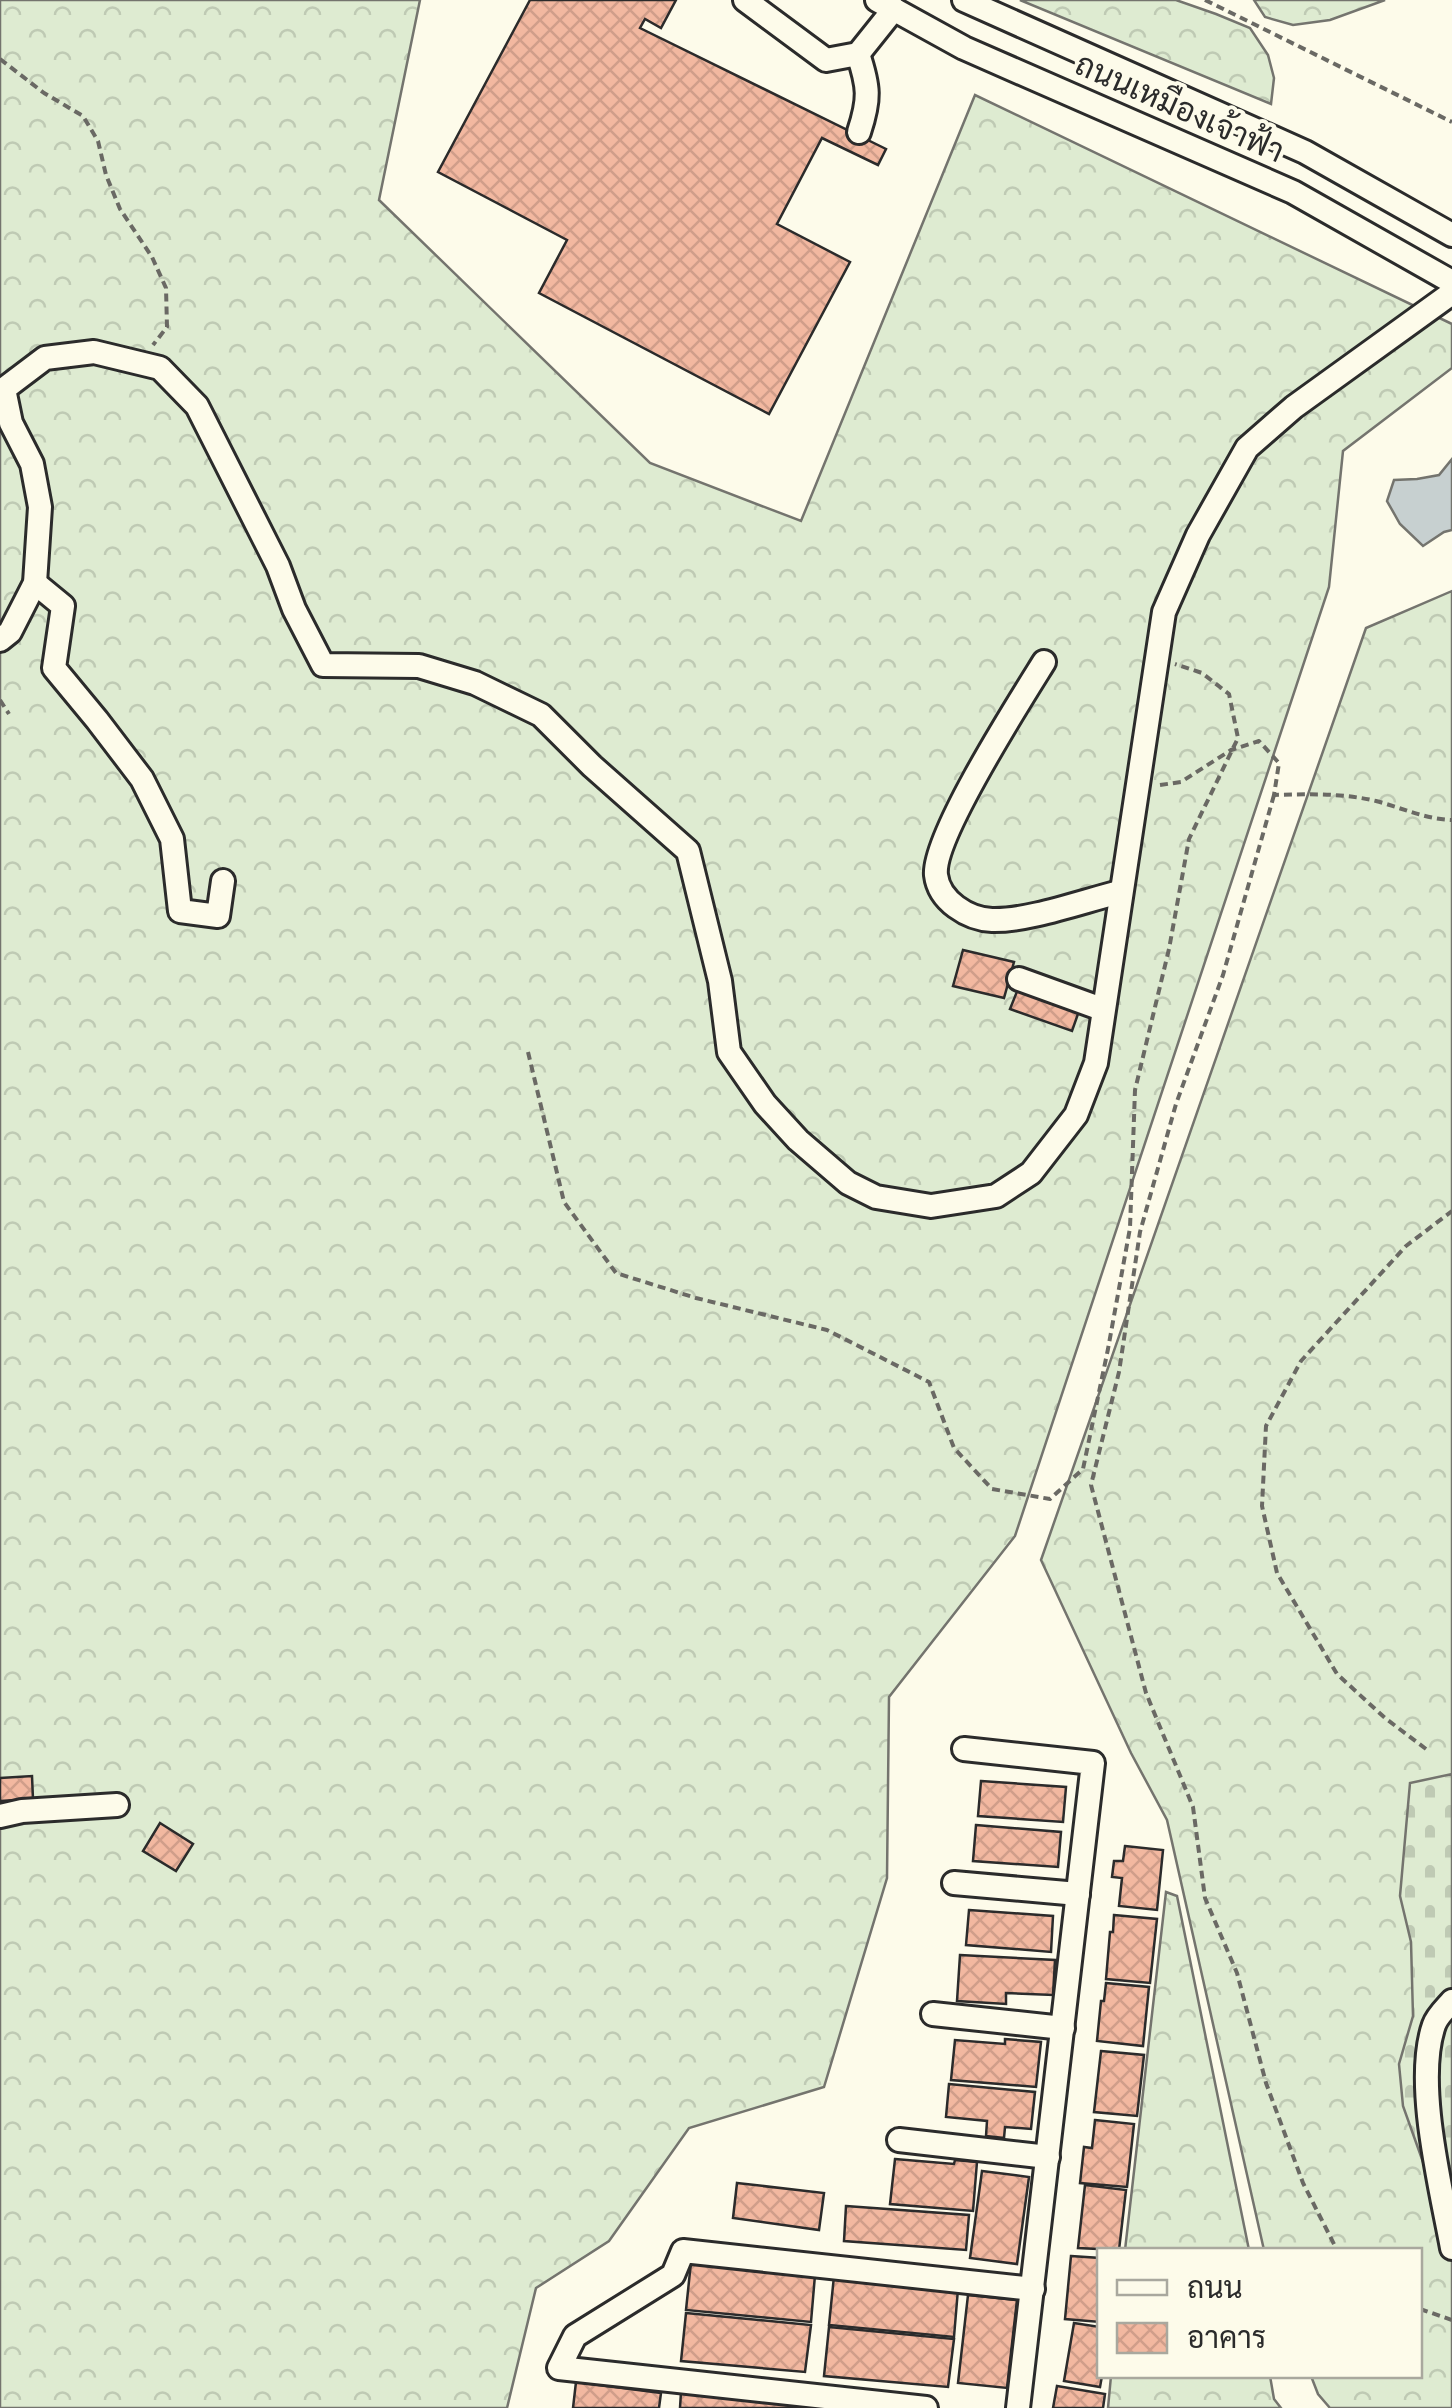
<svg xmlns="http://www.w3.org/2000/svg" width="1452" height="2408" font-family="Cabin,Sarabun,sans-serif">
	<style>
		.forest { fill: url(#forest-crowns); stroke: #74746e; stroke-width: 2.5 }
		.cemetery { fill: url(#cemetery-stones); stroke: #74746e; stroke-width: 2.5 }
		.water { fill: #c7d0d0; stroke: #74746e; stroke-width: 2.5 }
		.building { fill: url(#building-cross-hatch); stroke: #2b2b2b; stroke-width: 2.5 }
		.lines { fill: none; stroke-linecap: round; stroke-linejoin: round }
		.minor-casing { stroke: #2b2b2b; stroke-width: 28 }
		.path { stroke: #6a6964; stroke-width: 4; stroke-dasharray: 8 5; stroke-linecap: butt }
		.minor { stroke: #fdfbea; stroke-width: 22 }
		.labels { text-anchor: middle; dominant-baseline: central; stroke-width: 8; stroke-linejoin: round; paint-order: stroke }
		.street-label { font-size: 32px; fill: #2b2b2b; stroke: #fdfbea }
	</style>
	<defs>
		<pattern id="forest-crowns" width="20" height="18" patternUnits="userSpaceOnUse" patternTransform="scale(2.5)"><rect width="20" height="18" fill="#deebd1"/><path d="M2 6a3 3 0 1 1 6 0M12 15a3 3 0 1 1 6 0" fill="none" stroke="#bfcab4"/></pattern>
		<pattern id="cemetery-stones" width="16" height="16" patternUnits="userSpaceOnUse" patternTransform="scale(2.5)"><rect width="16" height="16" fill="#deebd1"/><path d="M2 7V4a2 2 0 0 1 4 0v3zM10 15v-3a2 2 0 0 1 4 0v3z" fill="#bfcab4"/></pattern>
		<pattern id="building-cross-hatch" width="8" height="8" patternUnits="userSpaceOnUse" patternTransform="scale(2.5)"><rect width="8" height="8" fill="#f2b8a0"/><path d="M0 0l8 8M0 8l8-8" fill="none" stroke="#d09e8a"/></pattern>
	</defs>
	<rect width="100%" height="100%" fill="#fdfbea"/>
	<g class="forest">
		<path d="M0,0h420l-41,200 271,263 151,58 174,-426 477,229v44l-109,83 -14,136 -314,949 -126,161 -2,181 -63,209 -135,41 -80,113 -73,47 -29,120h-507z"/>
		<path d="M1020,0h156l40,14 34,14 18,27 6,23 -3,26z"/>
		<path d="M1254,0h131l-55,20 -37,5 -28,-8z"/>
		<path d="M1452,591v1817h-122l-12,-14 -7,-18h109v-126h-156l-97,-430 -36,-67 -90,-193 325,-932z"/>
		<path d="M1166,1892l11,4 72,354h-124z"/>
		<path d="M1111,2376h159l4,23 7,9h-173z"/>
	</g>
	<path class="cemetery" d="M1452,1774v397l-24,5 -25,-70 -4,-42 14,-48 -2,-74 -11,-46 10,-113z"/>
	<path class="water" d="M1452,459v71l-8,2 -21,14 -23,-22 -13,-23 7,-21 23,-1 22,-4z"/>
	<g class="building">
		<path d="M530,0h146l-15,28 -16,-9 -5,9 246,121 -8,16 -56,-27 -45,86 73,38 -81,152 -230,-121 28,-53 -129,-68z"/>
		<path d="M963,950l51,12 -10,36 -51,-12z"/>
		<path d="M1018,989l61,22 -7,20 -62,-22z"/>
		<path d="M32,1776l1,23 -33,2v-23z"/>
		<path d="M981,1781l85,6 -3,35 -85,-6z"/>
		<path d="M160,1823l33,21 -17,27 -33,-20z"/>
		<path d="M976,1825l85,7 -3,35 -85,-6z"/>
		<path d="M1125,1846l38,4 -6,60 -38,-4 3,-28 -10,-1 2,-16h9z"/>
		<path d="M969,1910l84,6 -2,36 -85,-7z"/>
		<path d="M1114,1915l43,4 -7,64 -44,-4 4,-47h3z"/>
		<path d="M960,1955l95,5 -2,35 -47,-2v11l-49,-3z"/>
		<path d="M1106,1983l43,4 -6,59 -46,-5 4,-40h3z"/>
		<path d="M1005,2039l36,3 -5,45 -85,-7 4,-40 50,4z"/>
		<path d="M1101,2051l43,4 -7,61 -43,-4z"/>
		<path d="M949,2084l86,8 -4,37 -26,-2 -1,11 -18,-2 1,-15 -41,-4z"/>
		<path d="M1095,2120l39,4 -7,63 -47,-4 4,-36 8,1z"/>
		<path d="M895,2159l59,5 1,-4 22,2 -4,49 -83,-7z"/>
		<path d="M982,2171l47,6 -12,87 -47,-6z"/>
		<path d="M737,2183l87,10 -5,37 -86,-12z"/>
		<path d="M1085,2185l41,5 -7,60 -41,-2z"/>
		<path d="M846,2206l123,9 -3,35 -122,-9z"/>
		<path d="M1071,2256l29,2v64l-35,-3z"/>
		<path d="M691,2262l124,13 -4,47 -125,-12z"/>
		<path d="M834,2276l124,13 -4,48 -125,-12z"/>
		<path d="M968,2295l49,5 -10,88 -49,-5z"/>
		<path d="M686,2313l125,12 -6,47 -124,-11z"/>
		<path d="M1074,2323l26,4v49h2l-2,11 -36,-6z"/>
		<path d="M829,2327l125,12 -6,48 -124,-11z"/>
		<path d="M576,2382l85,11 -2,15h-86z"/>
		<path d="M1057,2386l48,8 -2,14h-50z"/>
		<path d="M681,2392l124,13v3h-125z"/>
	</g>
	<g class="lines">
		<g class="minor-casing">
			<g id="minor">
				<path d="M745,0l81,60 32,-6 36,-45"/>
				<path d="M877,0l87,48 329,144 159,90"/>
				<path d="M964,0l341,152 147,83"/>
				<path d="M858,54c11,33 12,45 1,78"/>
				<path d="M35,583l28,23 -9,62 43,52 45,59 30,60 8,72 38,5 5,-35"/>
				<path d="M0,640l10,-8 25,-49 5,-76 -8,-43 -21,-41 -7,-34 41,-31 49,-6 66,16 37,38 81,160 16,43 29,56 96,1 56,17 66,32 51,51 96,85 32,130 9,71 36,52 33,36 50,43 28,14 55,9 65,-10 35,-23 45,-58 20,-52 68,-451 34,-77 49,-87 47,-41 158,-114"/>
				<path d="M1044,662c-23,37 -112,176 -108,213 3,26 32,44 56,45 37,1 91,-19 128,-28"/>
				<path d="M1019,979l83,30"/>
				<path d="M964,1749l129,14 -75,645"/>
				<path d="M0,1816l22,-5 95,-6"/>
				<path d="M954,1883l124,11"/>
				<path d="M1452,2001c-6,7 -15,15 -18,24 -20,57 7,163 18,223"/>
				<path d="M933,2014l130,14"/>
				<path d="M899,2140l149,17"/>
				<path d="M926,2408l-367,-40 16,-32 98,-61 10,-24 350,38"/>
			</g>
		</g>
		<g class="path">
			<path d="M1205,0l247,122"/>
			<path d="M0,59l44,34 39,23 15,25 8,34 14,34 32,48 14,31 1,39 -14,18"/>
			<path d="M0,700l9,14"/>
			<path d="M1160,785l21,-3 50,-32 28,-9 20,22 -5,32c35,-1 68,-2 102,6 26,7 49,18 76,19"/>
			<path d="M1274,795l-51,180 -47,129 -36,128 -21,140 -28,113 55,208 47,114 12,91 32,75 29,110 37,100 34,67"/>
			<path d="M528,1052l36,150 52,71 80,25 131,32 102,52 25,66 38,41 58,10 33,-30 25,-120 22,-121 5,-138 34,-141 20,-110 49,-101 -9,-44 -27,-21 -27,-9"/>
			<path d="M1426,1749l-41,-31 -48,-44 -60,-101 -15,-67 4,-80 35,-65 105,-115 46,-35"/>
			<path d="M1420,2309l32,11"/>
		</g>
		<use href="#minor" class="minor"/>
	</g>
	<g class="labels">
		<g class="street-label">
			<text transform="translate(1180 107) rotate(24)">ถนนเหมืองเจ้าฟ้า</text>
		</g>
	</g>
	<rect x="1097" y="2248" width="325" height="130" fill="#fdfbea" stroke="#a9a89e" stroke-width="2.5"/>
	<rect x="1117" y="2280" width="50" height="15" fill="#fdfbea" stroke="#a9a89e" stroke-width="2.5"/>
	<text x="1187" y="2298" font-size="30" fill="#2b2b2b">ถนน</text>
	<rect x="1117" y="2323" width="50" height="30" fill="url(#building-cross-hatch)" stroke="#a9a89e" stroke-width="2.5"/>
	<text x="1187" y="2348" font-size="30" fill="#2b2b2b">อาคาร</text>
</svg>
